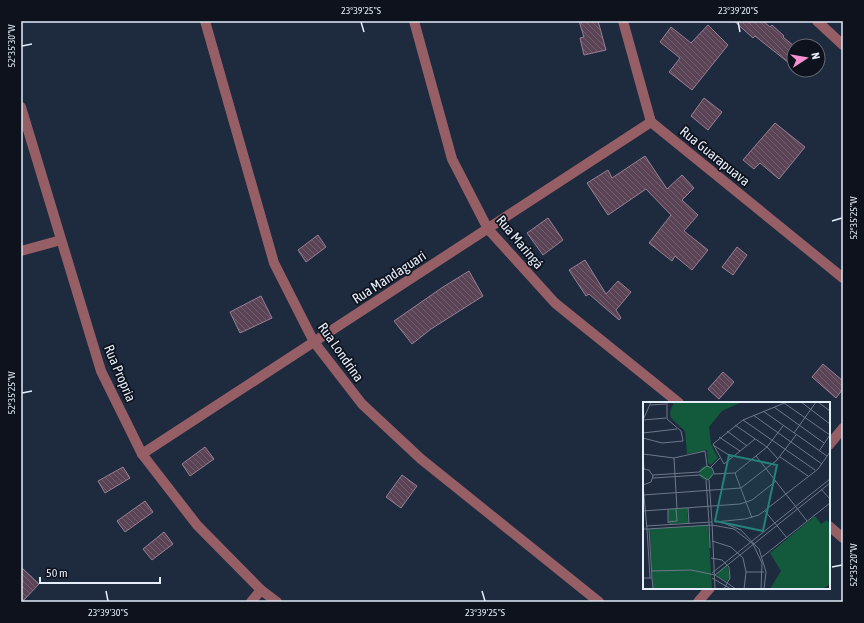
<svg xmlns="http://www.w3.org/2000/svg" width="864" height="623" font-family="'Asap Condensed',sans-serif">
	<style>
		.building { fill: url(#building-back-hatch); stroke: #9a8094 }
		.lines { fill: none; stroke-linecap: round; stroke-linejoin: round }
		.minor { stroke: #965f66; stroke-width: 10 }
		.ticks { fill: none; stroke: #e4edfa; stroke-width: 1.5 }
		.labels { text-anchor: middle; dominant-baseline: central; stroke-width: 3.5; stroke-linejoin: round; paint-order: stroke }
		.street-label { font-size: 14px; fill: #e4edfa; stroke: #0d121c }
		.inset-road { fill: none; stroke: #6d7889; stroke-width: 1 }
		.view { fill: #24827c; fill-opacity: 0.15; stroke: #24827c; stroke-width: 2 }
		.inset-edge { fill: none; stroke: #e4edfa; stroke-width: 2 }
		.neatline { fill: none; stroke: #e4edfa; stroke-width: 1.5 }
		.ticks-label { font-size: 10px; text-anchor: middle; fill: #e4edfa }
	</style>
	<defs>
		<pattern id="building-back-hatch" width="6" height="6" patternUnits="userSpaceOnUse"><rect width="6" height="6" fill="#5a4354"/><path d="M-1 5l2 2M0 0l6 6M5-1l2 2" fill="none" stroke="#725e6e"/></pattern>
	</defs>
	<rect width="100%" height="100%" fill="#1e2a3e"/>
	<g class="building">
		<path d="M579,21h19l8,29 -22,5 -4,-17 4,-1z"/>
		<path d="M734,21h29l7,6 2,-2 12,11 -1,1 11,9v21l-39,-31 -2,2z"/>
		<path d="M708,25l20,20 -36,45 -23,-18 11,-14 -20,-16 11,-15 20,16z"/>
		<path d="M704,98l18,14 -14,18 -17,-14z"/>
		<path d="M775,123l30,24 -26,32 -19,-16 -6,6 -11,-9z"/>
		<path d="M645,156l22,33 15,-14 12,13 -12,12 16,15 -14,16 24,19 -16,20 -17,-14 -3,5 -23,-18 22,-28 -25,-26 -38,26 -21,-32 21,-13 4,8z"/>
		<path d="M548,218l15,22 -20,15 -16,-22z"/>
		<path d="M318,235l8,12 -20,15 -8,-12z"/>
		<path d="M737,247l10,8 -14,20 -11,-8z"/>
		<path d="M585,260l21,34 12,-13 13,11 -15,18 5,8 -2,2 -30,-26 -3,2 -17,-26z"/>
		<path d="M469,271l14,25 -52,33 -19,15 -18,-23 49,-34z"/>
		<path d="M261,296l11,22 -32,15 -10,-21z"/>
		<path d="M823,364l20,17v8l-7,9 -24,-21z"/>
		<path d="M723,372l11,10 -15,17 -11,-10z"/>
		<path d="M205,447l9,12 -24,17 -8,-12z"/>
		<path d="M123,467l7,11 -25,15 -7,-12z"/>
		<path d="M402,475l15,11 -16,22 -15,-11z"/>
		<path d="M145,501l8,11 -28,20 -8,-11z"/>
		<path d="M164,532l9,12 -21,16 -9,-11z"/>
		<path d="M21,567l18,17 -17,18h-1z"/>
	</g>
	<g class="lines">
		<g class="minor">
			<path d="M205,21l69,242 40,79 48,62 59,55 178,143"/>
			<path d="M414,21l38,138 36,70 67,74 124,100"/>
			<path d="M623,21l28,101 192,156"/>
			<path d="M817,21l26,24"/>
			<path d="M21,107l80,264 41,83 55,71 64,65 16,12"/>
			<path d="M21,251l40,-11"/>
			<path d="M829,445l14,-17"/>
			<path d="M142,454l509,-332"/>
			<path d="M829,526l14,12"/>
			<path d="M251,602l10,-12"/>
			<path d="M698,602l12,-14"/>
		</g>
	</g>
	<path class="ticks" d="M361,22l3,10M738,22l2,10M22,46l10,-2M832,221l10,-3M22,393l10,-2M832,567l10,-2M106,591l2,10M482,591l3,10"/>
	<g class="labels">
		<g class="street-label">
			<text transform="translate(715 156) rotate(39)">Rua Guarapuava</text>
			<text transform="translate(520 242) rotate(50)">Rua Maringá</text>
			<text transform="translate(389 277) rotate(-33)">Rua Mandaguari</text>
			<text transform="translate(341 352) rotate(55)">Rua Londrina</text>
			<text transform="translate(120 373) rotate(67)">Rua Propria</text>
		</g>
	</g>
	<g transform="translate(643 402)">
		<rect width="187" height="187" fill="#1e2a3e"/>
		<path d="M31,0h68l-20,9 -13,16 2,17 7,14 -7,7 -3,-2 -1,-13 -20,4 -2,-23 -14,-13 -1,-6z" fill="#135a3d"/>
		<path d="M172,114l6,8 6,-4 3,4v60l-8,5h-52l11,-18 -11,-18z" fill="#135a3d"/>
		<path d="M56 71a7 7 0 1 1 14 0a7 7 0 1 1-14 0ZM44,106l1,15 -19,1 -1,-15zM65,123l4,64h-59l-3,-60zM84,163l3,12 -3,5 -9,-5 -1,-4z" fill="#135a3d"/>
		<path class="inset-road" d="M158,0l29,22M175,0l12,9M141,1l46,32M7,3l16,-1M131,5l50,36M120,9l64,45M110,13l69,49M0,18l23,-2M0,18l8,-18M100,18l72,50M92,23l32,22M84,29l20,15M0,31l34,-4M151,31l22,-31M76,35l21,14M0,36l19,5 21,-2 -2,-10 -14,-12v-17M112,37l-31,25 -11,-20 30,-24 44,-18M70,43l19,12M124,45l11,12M176,49l11,-16M0,52l31,4 31,-7 2,15M0,52l1,15M113,54l51,65M137,55l28,19M31,56l3,51M68,65l9,-9M0,67l6,1 4,6 -2,6 -8,3M92,71l17,45M71,72l21,-1 32,-26 16,-21M10,73l46,-3 8,-6 5,2 2,5 -6,7 -8,-5 -47,3M63,78l3,42M66,78l3,42M0,83l4,44 65,-4M178,87l9,10M0,93l98,-7 36,-28 19,-25M45,106l1,16M25,107v14M0,109l97,-7 12,-4 24,-19M122,109l22,27M25,120l9,-1 -1,-12M72,120l30,-3 14,-4 59,-46 12,-17M78,120l20,8 18,19 7,23 -2,17M66,121l1,25M69,123l22,4 19,15 9,19 -1,26M3,124l66,-4 3,67M0,127h4l3,49M6,127l3,49M69,139l19,6 12,11 3,14 -2,17M119,155l68,-54M68,156l11,2 7,7 1,11 -6,11M8,169l40,-1 24,5 115,-92M103,170h18M69,171l118,-94M72,173l21,14M0,176h9l1,11M69,176l19,11"/>
		<path class="view" d="M86,53l48,10 -14,66 -48,-10z"/>
		<rect width="187" height="187" class="inset-edge"/>
	</g>
	<rect width="864" height="623" fill="none" stroke="#0d121c" stroke-width="44"/>
	<g transform="translate(806 58) rotate(78)"><circle r="19" fill="#0d121c" stroke="#636a75"/>
	<path d="M0-3L7 15L0 10L-7 15Z" fill="#f690d0"/>
	<text y="-6" font-size="11" font-weight="bold" text-anchor="middle" fill="#e4edfa">N</text>
	</g>
	<path d="M40 577v6h120v-6" fill="none" stroke="#e4edfa" stroke-width="2"/>
	<text x="46" y="577" font-size="12" fill="#e4edfa" stroke="#0d121c" stroke-width="3" paint-order="stroke">50 m</text>
	<rect x="22" y="22" width="820" height="579" class="neatline"/>
	<g class="ticks-label">
		<text x="361" y="14">23°39'25"S</text>
		<text x="738" y="14">23°39'20"S</text>
		<text transform="translate(11 46) rotate(-90)" y="4">52°35'30"W</text>
		<text transform="translate(853 218) rotate(-90)" y="4">52°35'25"W</text>
		<text transform="translate(11 393) rotate(-90)" y="4">52°35'25"W</text>
		<text transform="translate(853 565) rotate(-90)" y="4">52°35'20"W</text>
		<text x="108" y="616">23°39'30"S</text>
		<text x="485" y="616">23°39'25"S</text>
	</g>
</svg>
